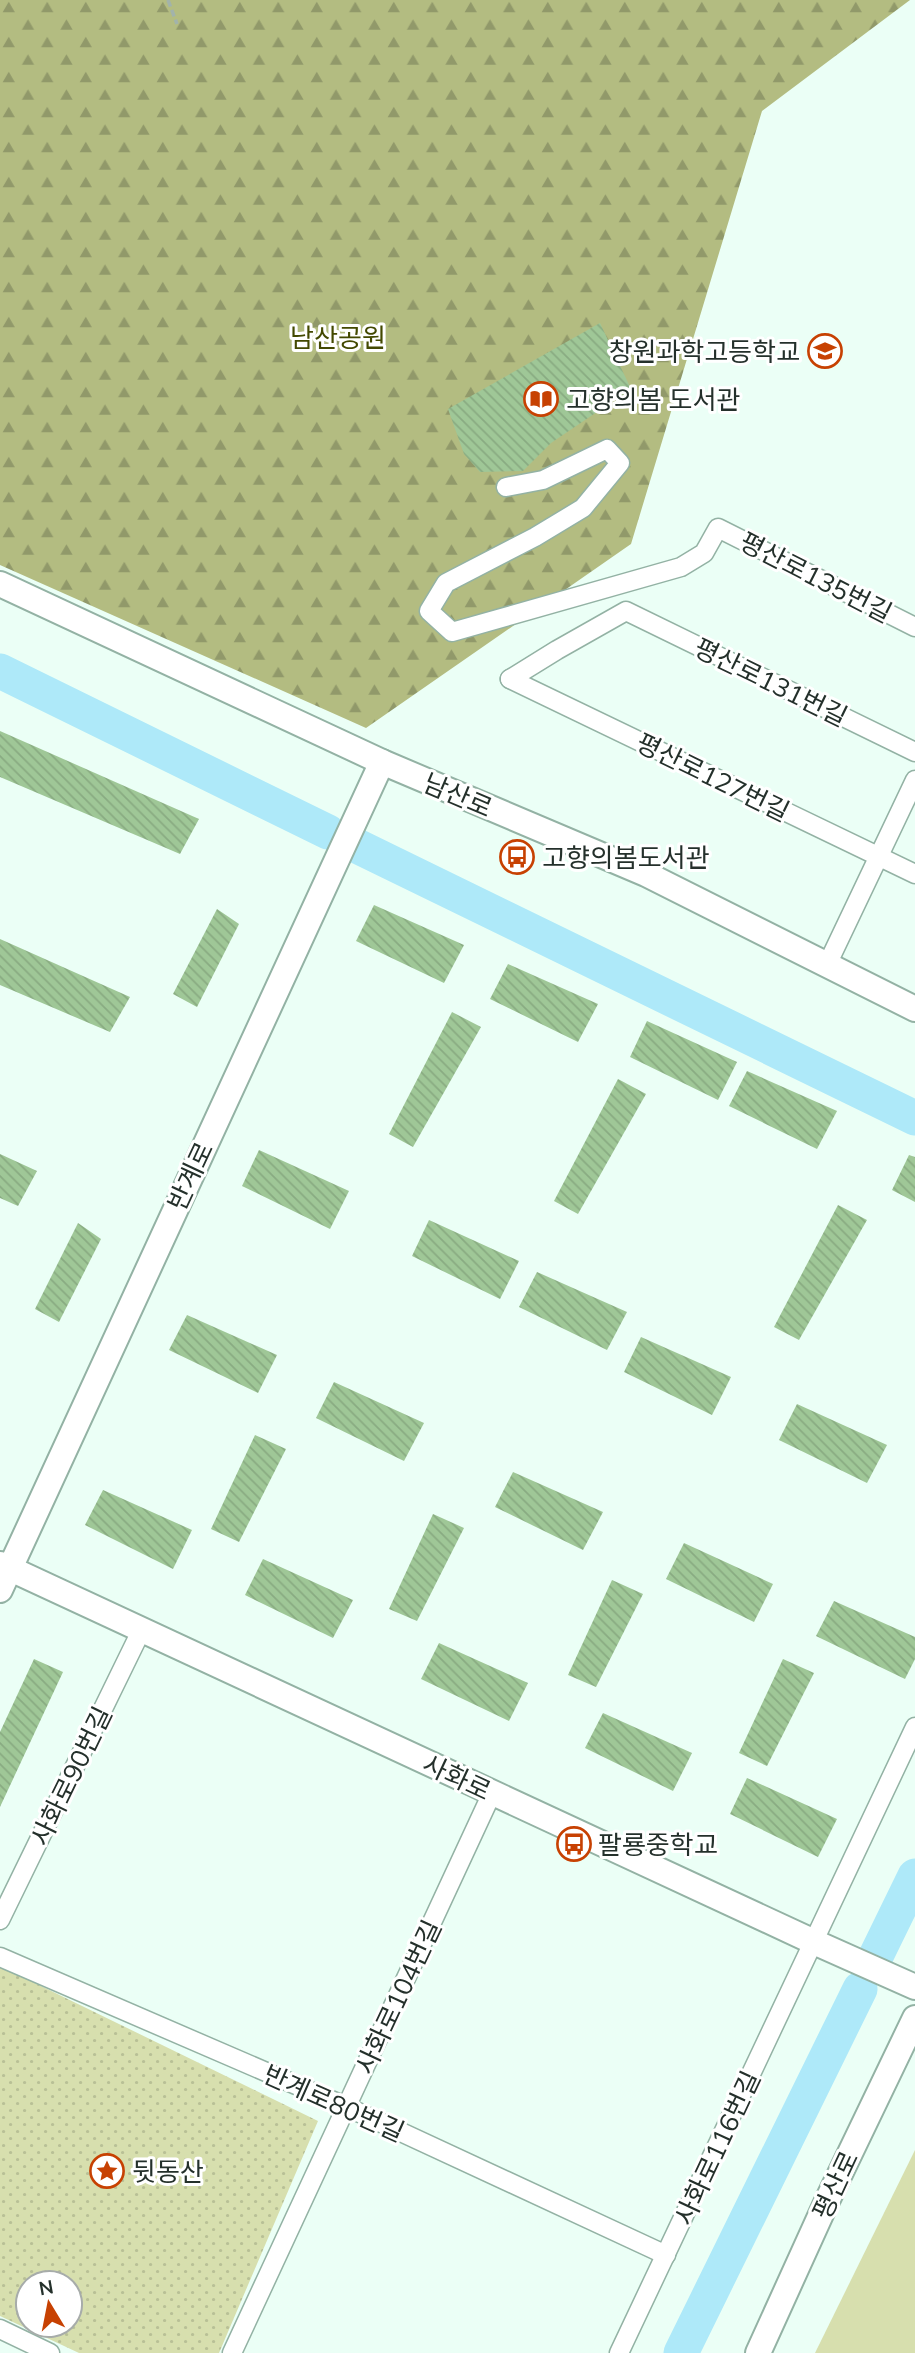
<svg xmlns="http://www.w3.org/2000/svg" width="915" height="2353" font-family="Mulish,'Noto Sans KR',sans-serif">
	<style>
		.grass { fill: url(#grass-dots); fill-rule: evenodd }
		.forest { fill: url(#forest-firs) }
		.pitch { fill: #d7dfae }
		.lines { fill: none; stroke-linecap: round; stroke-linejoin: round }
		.river { stroke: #aee9f9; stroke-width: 35 }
		.building { fill: url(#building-back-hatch) }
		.street-casing { stroke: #93b2a4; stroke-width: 21 }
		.secondary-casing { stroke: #93b2a4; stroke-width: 28 }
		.path { stroke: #a2b3ab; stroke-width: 3.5; stroke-dasharray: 7 3.5; stroke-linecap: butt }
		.street { stroke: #fff; stroke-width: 18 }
		.secondary { stroke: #fff; stroke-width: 24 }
		.labels { text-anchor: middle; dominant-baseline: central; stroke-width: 6; stroke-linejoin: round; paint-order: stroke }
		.park-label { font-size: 26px; fill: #434901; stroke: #fff }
		.poi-label { font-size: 26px; fill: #24302b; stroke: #fff; text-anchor: start }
		.street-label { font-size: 26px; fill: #24302b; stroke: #fff }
	</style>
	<defs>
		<pattern id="grass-dots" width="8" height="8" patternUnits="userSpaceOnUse" patternTransform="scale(1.75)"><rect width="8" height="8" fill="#d7dfae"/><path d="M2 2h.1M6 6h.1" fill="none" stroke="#b8c096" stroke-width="1.8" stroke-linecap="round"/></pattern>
		<pattern id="forest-firs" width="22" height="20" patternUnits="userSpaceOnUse" patternTransform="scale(1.75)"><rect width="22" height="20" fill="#b3bc81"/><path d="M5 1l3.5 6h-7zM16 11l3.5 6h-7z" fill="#91996a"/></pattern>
		<pattern id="building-back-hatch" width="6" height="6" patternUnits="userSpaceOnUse" patternTransform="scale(1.75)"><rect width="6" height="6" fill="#9fc797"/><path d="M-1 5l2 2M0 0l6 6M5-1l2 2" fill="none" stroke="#89ab82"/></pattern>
	</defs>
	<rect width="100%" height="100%" fill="#ebfff6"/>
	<path class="grass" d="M0,1966l318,155 -99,232h-140l-79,-37zM28,2283h42v42h-42z"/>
	<path class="forest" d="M0,0h910l-148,111 -131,433 -265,184 -366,-163z"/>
	<path class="pitch" d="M915,2150v203h-100z"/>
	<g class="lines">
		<g class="river">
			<path d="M0,671l328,161"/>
			<path d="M359,847l556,271"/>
			<path d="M875,1958l40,-82"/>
			<path d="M681,2353l179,-364"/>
		</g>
	</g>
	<g class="building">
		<path d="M600,323l31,66 -80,54 -28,28 -43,1 -16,-18 -16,-45z"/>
		<path d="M0,731l199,88 -19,35 -180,-77z"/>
		<path d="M374,905l90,40 -20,38 -88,-42z"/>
		<path d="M217,909l22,15 -42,83 -24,-13z"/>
		<path d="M0,939l130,58 -20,35 -110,-47z"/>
		<path d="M508,964l90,40 -20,38 -88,-43z"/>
		<path d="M452,1012l29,15 -68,120 -24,-13z"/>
		<path d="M647,1021l90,41 -19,38 -88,-43z"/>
		<path d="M747,1071l90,40 -20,38 -88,-43z"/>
		<path d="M618,1079l28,15 -68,120 -24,-13z"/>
		<path d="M259,1150l90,41 -19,38 -88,-43z"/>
		<path d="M0,1154l37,17 -19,35 -18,-8z"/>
		<path d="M909,1155l6,2v45l-23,-12z"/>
		<path d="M838,1205l29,15 -68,120 -25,-13z"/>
		<path d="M429,1220l90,41 -19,38 -88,-43z"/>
		<path d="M78,1223l23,16 -42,83 -24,-13z"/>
		<path d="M537,1272l90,40 -20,38 -88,-43z"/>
		<path d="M187,1315l90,40 -19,38 -89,-43z"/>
		<path d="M641,1337l90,40 -19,38 -88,-43z"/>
		<path d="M334,1382l90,41 -20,38 -88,-43z"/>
		<path d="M797,1404l90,41 -20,38 -88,-43z"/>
		<path d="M255,1435l31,14 -47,93 -28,-13z"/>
		<path d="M513,1472l90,40 -20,38 -88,-43z"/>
		<path d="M103,1490l89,40 -19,39 -88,-44z"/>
		<path d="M433,1514l31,14 -47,93 -28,-12z"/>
		<path d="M684,1543l89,41 -19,38 -88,-43z"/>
		<path d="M263,1559l90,41 -20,38 -88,-43z"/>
		<path d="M612,1580l31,14 -47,93 -28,-12z"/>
		<path d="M834,1601l81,36v22l-10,20 -89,-43z"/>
		<path d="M439,1643l89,40 -19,38 -88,-42z"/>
		<path d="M34,1659l29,13 -63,135v-75z"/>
		<path d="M783,1659l31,14 -47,93 -28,-13z"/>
		<path d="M603,1713l89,40 -19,38 -88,-43z"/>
		<path d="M747,1778l90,41 -19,38 -88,-43z"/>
	</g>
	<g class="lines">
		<g class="street-casing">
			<g id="street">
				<path d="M506,487l37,-7 64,-31 13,14 -37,45 -48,29 -89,46 -17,28 23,21 229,-65 23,-14 14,-25 197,99"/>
				<path d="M510,679l47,-29 69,-39 289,141"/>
				<path d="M510,679l405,195"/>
				<path d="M827,965l88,-185"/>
				<path d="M0,1920l141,-289"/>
				<path d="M0,1957l347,150 319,148"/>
				<path d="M0,2329l50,24"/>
				<path d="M232,2353l260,-560"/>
				<path d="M619,2353l296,-626"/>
			</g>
		</g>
		<g class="secondary-casing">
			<g id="secondary">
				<path d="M0,584l382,178 264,112 269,135"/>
				<path d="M0,1564l814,378 101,45"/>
				<path d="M0,1590l382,-828"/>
				<path d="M758,2353l69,-152 88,-183"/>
			</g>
		</g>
		<path class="path" d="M168,0l9,24"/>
		<use href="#street" class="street"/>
		<use href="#secondary" class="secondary"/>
	</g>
	<defs>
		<g id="school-ring" transform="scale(1.75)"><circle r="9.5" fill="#fff" stroke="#c74102" stroke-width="1.5"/><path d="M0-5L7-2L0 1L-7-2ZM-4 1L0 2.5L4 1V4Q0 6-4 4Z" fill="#c74102"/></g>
		<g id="library-ring" transform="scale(1.75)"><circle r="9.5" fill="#fff" stroke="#c74102" stroke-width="1.5"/><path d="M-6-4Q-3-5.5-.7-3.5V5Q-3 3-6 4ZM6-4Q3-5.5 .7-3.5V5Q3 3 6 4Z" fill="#c74102"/></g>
		<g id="bus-ring" transform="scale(1.75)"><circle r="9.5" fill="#fff" stroke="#c74102" stroke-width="1.5"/><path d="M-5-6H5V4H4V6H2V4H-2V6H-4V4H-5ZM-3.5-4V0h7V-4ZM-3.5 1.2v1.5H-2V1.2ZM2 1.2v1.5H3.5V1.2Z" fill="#c74102"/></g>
		<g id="sight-ring" transform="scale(1.75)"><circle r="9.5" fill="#fff" stroke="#c74102" stroke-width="1.5"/><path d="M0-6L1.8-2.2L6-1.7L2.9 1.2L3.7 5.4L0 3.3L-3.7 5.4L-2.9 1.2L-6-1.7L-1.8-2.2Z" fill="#c74102"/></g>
	</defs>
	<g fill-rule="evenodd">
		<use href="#school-ring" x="825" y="351"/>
		<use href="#library-ring" x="541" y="399"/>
		<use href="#bus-ring" x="517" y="857"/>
		<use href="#bus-ring" x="574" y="1844"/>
		<use href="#sight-ring" x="107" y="2171"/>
	</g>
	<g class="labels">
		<g class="park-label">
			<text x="338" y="337">남산공원</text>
		</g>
		<g class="poi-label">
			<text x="800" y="351" text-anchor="end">창원과학고등학교</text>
			<text x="566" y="399">고향의봄 도서관</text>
			<text x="542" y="857">고향의봄도서관</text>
			<text x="598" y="1844">팔룡중학교</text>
			<text x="132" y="2171">뒷동산</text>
		</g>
		<g class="street-label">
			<text transform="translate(816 577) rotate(27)">평산로135번길</text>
			<text transform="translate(771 682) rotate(26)">평산로131번길</text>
			<text transform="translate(713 777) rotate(26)">평산로127번길</text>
			<text transform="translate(458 795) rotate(23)">남산로</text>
			<text transform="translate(190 1176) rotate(-65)">반계로</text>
			<text transform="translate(71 1776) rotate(-64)">사화로90번길</text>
			<text transform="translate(457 1777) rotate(25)">사화로</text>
			<text transform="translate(398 1997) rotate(-65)">사화로104번길</text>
			<text transform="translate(334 2103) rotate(24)">반계로80번길</text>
			<text transform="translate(717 2148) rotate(-65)">사화로116번길</text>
			<text transform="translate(835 2185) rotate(-65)">평산로</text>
		</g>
	</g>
	<g transform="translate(49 2304) rotate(350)"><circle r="33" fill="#ffffff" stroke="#a7acaa" stroke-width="2"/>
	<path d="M0-5L12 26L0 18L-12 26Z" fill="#c74102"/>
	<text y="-10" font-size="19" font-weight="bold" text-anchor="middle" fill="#24302b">N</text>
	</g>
</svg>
